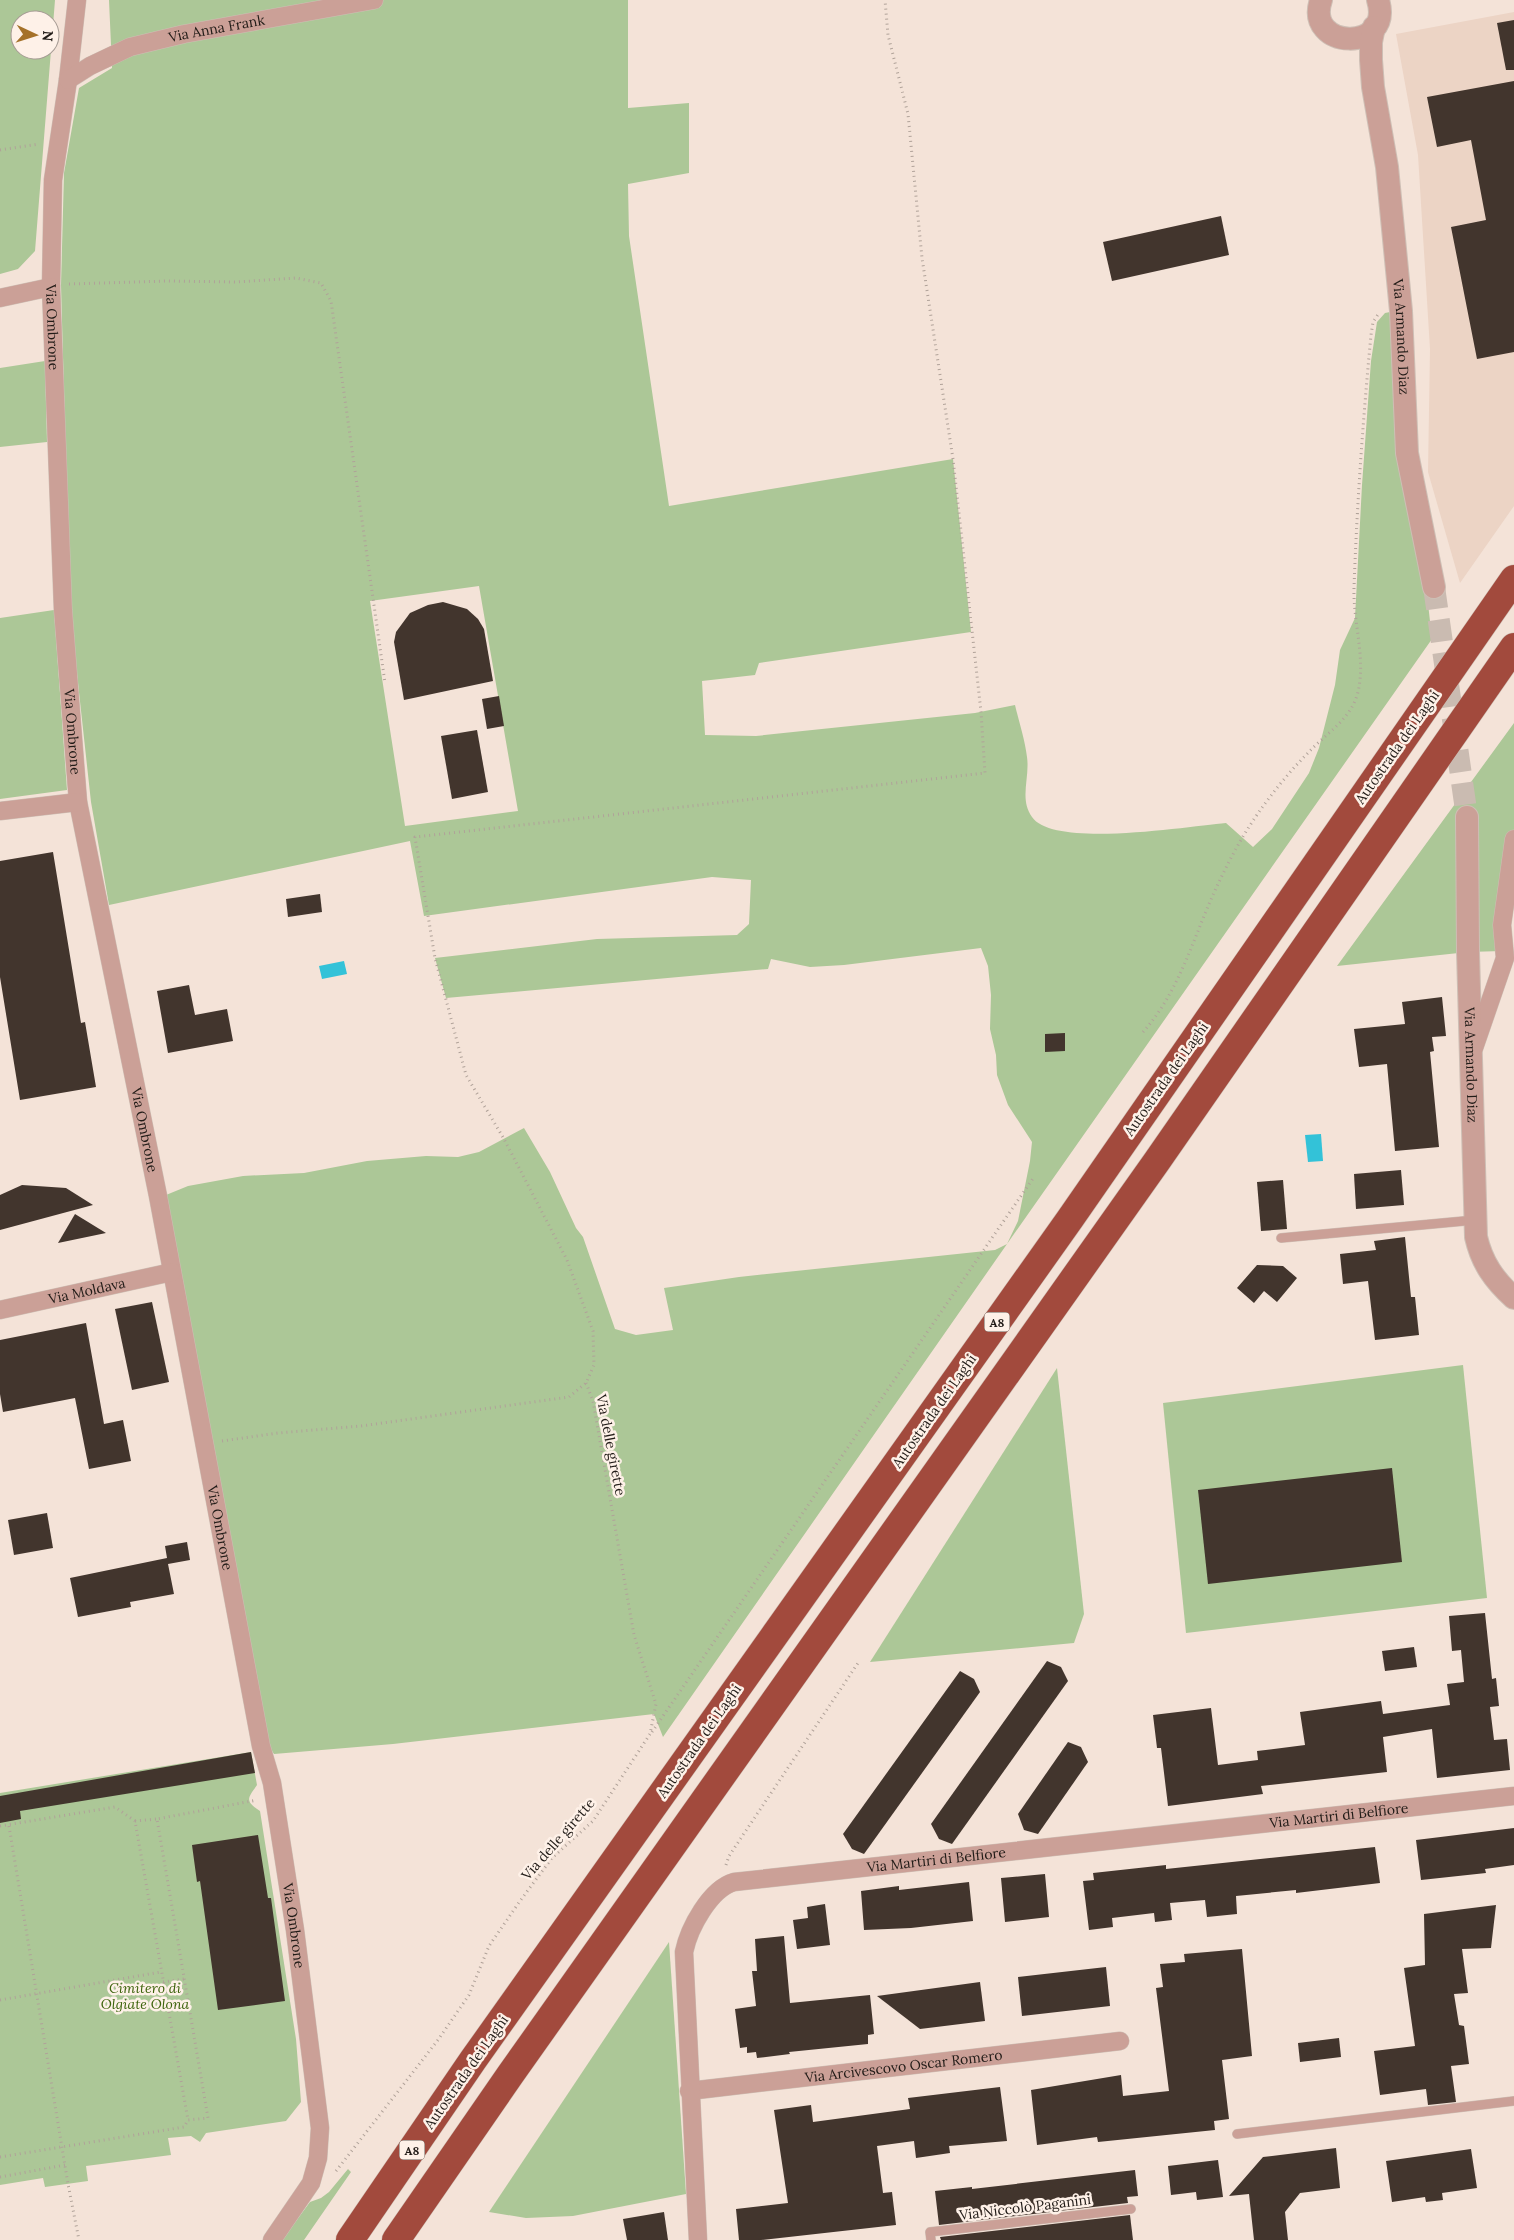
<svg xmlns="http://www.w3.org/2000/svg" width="1514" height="2240" font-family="Lora,serif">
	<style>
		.built { fill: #ecd4c5 }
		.green { fill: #acc797; fill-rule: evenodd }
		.water { fill: #33c2d8 }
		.building { fill: #42352d }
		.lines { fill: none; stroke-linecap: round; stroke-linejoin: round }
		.tertiary-tunnel { stroke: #cabbb1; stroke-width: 22; stroke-dasharray: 22 11; stroke-linecap: butt }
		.service-casing { stroke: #cebfb5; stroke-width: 10 }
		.minor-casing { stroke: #cebfb5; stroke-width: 19 }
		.tertiary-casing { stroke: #cebfb5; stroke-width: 24 }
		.motorway-casing { stroke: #cebfb5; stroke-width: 29 }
		.path { stroke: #b0a299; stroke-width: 3; stroke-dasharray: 1 4; stroke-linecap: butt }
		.service { stroke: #cba097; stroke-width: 9 }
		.minor { stroke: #cba097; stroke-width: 18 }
		.tertiary { stroke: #cba097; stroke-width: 22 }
		.motorway { stroke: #a24a3d; stroke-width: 28 }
		.labels { text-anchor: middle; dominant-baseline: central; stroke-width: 5; stroke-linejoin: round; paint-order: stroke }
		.shield { fill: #fef1e8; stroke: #635b56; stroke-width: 1 }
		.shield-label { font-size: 12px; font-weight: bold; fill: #211b17 }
		.street-label { font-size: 14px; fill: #211b17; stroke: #fef1e8 }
		.park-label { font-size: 14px; font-style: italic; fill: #3c630b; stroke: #fef1e8 }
	</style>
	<rect width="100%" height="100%" fill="#f4e3d8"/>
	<path class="built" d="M1514,12v494l-54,77 -32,-111 2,-123 -12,-194 -22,-121z"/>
	<g class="green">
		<path d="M0,0h55l-20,251 -17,18 -18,5zM20,20h30v30h-30z"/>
		<path d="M109,0h519v108l61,-5v70l-61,11 1,52 40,270 284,-47 18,173 -212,31 -4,12 -53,6 3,54 51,1 219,-23 40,-8c4,17 10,35 12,52 3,21 -8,42 5,60 22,32 157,9 194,6l27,24 19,-18 37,-56 10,-25 16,-63 5,-35 15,-32 7,-133 9,-124 6,-39 8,-9 10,-2 37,328 -425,605 -344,493 -9,-23 -261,30 -119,10 -8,-12 -100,-547 22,-9 55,-10 61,-3 63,-12 59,-5 32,1 21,-5 45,-24 26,44 26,56 7,9 32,92 21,6 37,-5 -9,-42 75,-11 256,-27 12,-6 11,-23 12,-60 2,-19 -24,-37 -11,-30 -1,-20 -6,-26 1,-34 -3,-29 -7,-18 -137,17 -34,2 -39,-8 -3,10 -322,29 -11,-40 162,-19 140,-4 12,-11 2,-44 -39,-3 -288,39 -14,-75 -301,64 -18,-103 -21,-192 -9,-325 3,-112 15,-85 33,-20zM479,586l39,225 -113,15 -35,-225z"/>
		<path d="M45,361l2,81 -47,5v-79z"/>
		<path d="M54,610l13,180 -67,9v-181z"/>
		<path d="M1514,723v160l-12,68 -34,1 -131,14z"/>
		<path d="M1463,1365l24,233 -301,35 -23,-230z"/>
		<path d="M1057,1368l27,246 -10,29 -204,19z"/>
		<path d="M251,1752l6,33c-10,14 -12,16 3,26l36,228 5,63 -15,19 -80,12 -6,9 -9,-6 -23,2 3,17 -85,11 2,15 -43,6 -2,-9 -43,7v-392z"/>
		<path d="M669,1942l17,252 -113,22 -47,2 -37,-6z"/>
		<path d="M348,2169l3,3 -47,68h-22l28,-38 11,-4 8,-6z"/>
	</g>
	<g class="water">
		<path d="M344,961l3,13 -25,5 -3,-13z"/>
		<path d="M1321,1134l2,27 -15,1 -3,-27z"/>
	</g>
	<g class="building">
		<path d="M1514,20v50h-8l-9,-47z"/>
		<path d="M1514,81v271l-37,7 -26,-132 35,-7 -15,-80 -34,7 -10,-50z"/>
		<path d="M1221,216l8,39 -117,26 -9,-39z"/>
		<path d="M443,602l24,7 11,10 6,10 9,52 -89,19 -10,-58 2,-10 14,-19 18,-8z"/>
		<path d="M499,696l5,30 -17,3 -5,-30z"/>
		<path d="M477,730l11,62 -36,7 -11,-63z"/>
		<path d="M53,852l28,171 4,-1 11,65 -76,13 -20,-123v-116z"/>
		<path d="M320,894l2,18 -34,5 -2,-18z"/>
		<path d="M189,985l6,30 32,-6 6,32 -65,12 -11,-62z"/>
		<path d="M1442,997l4,39 -14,1 2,14 -4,1 9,95 -44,4 -8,-87 -28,3 -5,-38 51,-5 -3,-22z"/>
		<path d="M1065,1033v18l-20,1v-18z"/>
		<path d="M1401,1170l3,35 -48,4 -2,-35z"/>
		<path d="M1283,1180l4,49 -26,2 -4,-49z"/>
		<path d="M22,1185l44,3 27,17 -93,25v-35z"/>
		<path d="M75,1214l31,19 -48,10z"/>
		<path d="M1405,1237l6,60h4l4,38 -44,5 -7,-59 -25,3 -3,-30 36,-4 -2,-9z"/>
		<path d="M1257,1265l26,1 14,12 -20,24 -13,-11 -10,12 -17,-15z"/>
		<path d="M152,1302l17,80 -37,8 -17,-81z"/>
		<path d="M86,1323l18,101 19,-4 8,41 -42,8 -14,-71 -72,14 -3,-18v-54z"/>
		<path d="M1392,1468l10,94 -194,22 -10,-94z"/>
		<path d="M47,1513l6,35 -39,7 -6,-35z"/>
		<path d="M187,1542l3,18 -22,4 6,30 -44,8 1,5 -53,10 -8,-39 97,-20 -2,-12z"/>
		<path d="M1485,1613l7,66 4,-1 3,28 -9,1 4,33 13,-1 3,31 -73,8 -5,-49 -49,8 4,35 -126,14 2,8 -95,12 -7,-58h-4l-4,-33 58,-7 7,57 40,-5 -1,-9 48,-6 -5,-33 81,-11 2,13 67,-9 -3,-21 17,-2 -3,-32 -9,1 -3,-35z"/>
		<path d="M1414,1647l3,20 -32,4 -3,-20z"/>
		<path d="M1047,1661l14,6 7,14 -116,163 -13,-5 -8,-15z"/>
		<path d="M960,1671l14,8 6,13 -116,162 -12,-5 -9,-15z"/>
		<path d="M1068,1742l13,5 7,15 -50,72 -14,-4 -6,-16z"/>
		<path d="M251,1752l4,21 -235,38 1,8 -21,4v-27z"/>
		<path d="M1514,1828v37l-29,4 1,4 -65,7 -5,-40z"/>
		<path d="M258,1835l10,63h3l14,103 -67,9 -18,-129 -3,1 -5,-37z"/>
		<path d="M1375,1847l5,36 -84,10v-3l-60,6 1,18 -30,3 -2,-17 -35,3 2,17 -17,2 -1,-9 -42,5 1,9 -24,3 -6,-49 11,-1 -1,-7 73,-8v4z"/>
		<path d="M1045,1874l4,43 -44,5 -4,-44z"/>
		<path d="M969,1882l4,39 -62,7 -47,2 -3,-39 38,-5v4z"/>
		<path d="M825,1904l5,41 -33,4 -4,-29 15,-2 -1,-11z"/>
		<path d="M1496,1905l-5,43 -29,1 6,44 -14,1 5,31 5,1 5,38 -18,2 5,36 -28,3 -2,-16 -46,6 -6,-44 41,-5 -11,-78 21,-3 -1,-51z"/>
		<path d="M784,1936l6,67 80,-8 4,39 -6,1v9l-79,8 1,2 -33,4 -1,-6 -9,1v-6l-7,1 -5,-39 21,-3 -4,-35h5l-2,-32z"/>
		<path d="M1242,1949l10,107 -30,4 7,59 -15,2 1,9 -117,12 -1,-5 -60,8 -6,-55 90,-15 2,21 46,-5 -13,-103 7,-1 -3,-23 25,-2 -1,-8z"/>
		<path d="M1106,1967l4,39 -88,10 -4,-39z"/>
		<path d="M980,1982l5,39 -65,8 -43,-33z"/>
		<path d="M1339,2038l2,19 -41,5 -2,-19z"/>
		<path d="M1000,2087l7,54 -58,5 1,7 -34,5 -2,-17 -37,5 6,47 9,-1 4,33 -135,15h-22l-3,-31 52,-6 -14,-93 37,-5 2,17 97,-13 -2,-11z"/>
		<path d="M1336,2148l4,40 -40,5 -15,19 3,28h-34l-5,-46 -20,2 34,-39z"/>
		<path d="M1471,2149l6,39 -35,5 1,7 -17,2 -1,-5 -33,5 -6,-41z"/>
		<path d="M1218,2160l5,37 -26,3 -1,-8 -25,3 -3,-29z"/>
		<path d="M1135,2170l3,26 -11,1 1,6 -189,22 -4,-34 37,-4v2z"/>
		<path d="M664,2212l4,28h-41l-4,-21z"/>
		<path d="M1130,2215l3,25h-192l-1,-3z"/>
	</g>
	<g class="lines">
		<path class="tertiary-tunnel" d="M1434,587l33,230"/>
		<g class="service-casing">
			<g id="service">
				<path d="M1281,1238l194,-18"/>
				<path d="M1237,2134l277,-33"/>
				<path d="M931,2240l-1,-8 201,-23"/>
			</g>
		</g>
		<g class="minor-casing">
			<g id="minor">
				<path id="s1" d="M77,0l-9,80 -15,100 -2,107 12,323 15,192 80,394 103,550 11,37 23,147 25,198 -2,30 -7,25 -39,57"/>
				<path id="s2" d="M68,80l22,-14 40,-19 54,-13 190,-34"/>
				<path d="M0,298l51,-11"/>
				<path d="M0,811l78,-9"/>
				<path d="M1474,1048l31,-90 -3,-33 12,-86"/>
				<path id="s3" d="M0,1310l172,-38"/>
				<path id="s4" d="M689,2091l431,-50"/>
				<path id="s5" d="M698,2240l-14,-288c5,-24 26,-63 50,-70l780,-86"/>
			</g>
		</g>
		<g class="tertiary-casing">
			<g id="tertiary">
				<path d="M1321,0c-17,50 73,53 57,0"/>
				<path id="s6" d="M1374,27l-3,15v18l2,27 14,80 14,144 6,142 27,134"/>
				<path id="s7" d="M1467,817l1,135 8,285c6,26 18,43 38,61"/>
			</g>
		</g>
		<g class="motorway-casing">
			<g id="motorway">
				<path d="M350,2240l123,-180 597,-841 444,-640"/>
				<path d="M396,2240l114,-165 647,-914 357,-514"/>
			</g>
		</g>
		<g class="path">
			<path d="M0,150l39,-6"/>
			<path d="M69,284l99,-3 69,1 59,-4 25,5 10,18 54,382"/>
			<path d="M1143,1032c33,-37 47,-83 66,-128 14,-32 30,-64 50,-92 14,-20 31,-41 49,-59 18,-20 43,-33 50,-61 8,-34 -5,-70 -4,-104 3,-85 9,-169 17,-253l2,-13 6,-9"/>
			<path d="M222,1441l56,-8 83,-7 208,-29 17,-14 8,-18 -1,-34 -26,-71 -63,-121 -38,-64 -31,-117 -20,-121 570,-64 -4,-61 -28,-253 -31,-201 -14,-144 -20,-79 -3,-35"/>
			<path d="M652,1732l382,-555"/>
			<path d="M135,1821l22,-2"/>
			<path d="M0,1826l115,-19 20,14 53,299 20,-2 -51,-299 100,-19"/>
			<path d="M9,1826l59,358 11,56"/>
			<path d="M726,1865l3,-9 129,-193"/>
			<path d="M163,1982l21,-3"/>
			<path d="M0,2000l161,-28"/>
			<path d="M0,2157l184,-30 4,-7"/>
			<path d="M336,2171l102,-131 31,-45 20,-49 31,-45 32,-43 41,-37 57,-87 6,-30 -22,-69 -41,-234 -7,-18"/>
			<path d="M0,2177l65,-12"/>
		</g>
		<use href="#service" class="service"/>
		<use href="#minor" class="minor"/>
		<use href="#tertiary" class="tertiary"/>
		<use href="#motorway" class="motorway"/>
	</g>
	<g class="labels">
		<g class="shield">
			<rect x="984.5" y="1312.5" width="25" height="19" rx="4"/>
			<rect x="399.5" y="2140.5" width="25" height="19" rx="4"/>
		</g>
		<g class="shield-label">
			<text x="997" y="1322">A8</text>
			<text x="412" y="2150">A8</text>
		</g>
		<g class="street-label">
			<text stroke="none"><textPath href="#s2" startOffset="159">Via Anna Frank</textPath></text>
			<text stroke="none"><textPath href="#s1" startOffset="329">Via Ombrone</textPath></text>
			<text stroke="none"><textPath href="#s6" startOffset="312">Via Armando Diaz</textPath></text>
			<text stroke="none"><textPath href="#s1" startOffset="734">Via Ombrone</textPath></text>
			<text transform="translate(1397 747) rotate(-55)">Autostrada dei Laghi</text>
			<text stroke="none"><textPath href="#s7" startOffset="248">Via Armando Diaz</textPath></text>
			<text transform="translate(1166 1079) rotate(-55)">Autostrada dei Laghi</text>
			<text stroke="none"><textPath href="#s1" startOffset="1139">Via Ombrone</textPath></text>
			<text stroke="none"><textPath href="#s3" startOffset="89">Via Moldava</textPath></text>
			<text transform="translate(934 1411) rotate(-55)">Autostrada dei Laghi</text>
			<text transform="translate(611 1445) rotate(79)">Via delle girette</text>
			<text stroke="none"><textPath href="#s1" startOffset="1544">Via Ombrone</textPath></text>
			<text transform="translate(699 1741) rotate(-55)">Autostrada dei Laghi</text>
			<text stroke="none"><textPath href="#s5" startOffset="986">Via Martiri di Belfiore</textPath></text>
			<text transform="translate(558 1839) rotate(-49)">Via delle girette</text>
			<text stroke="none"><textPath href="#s5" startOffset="581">Via Martiri di Belfiore</textPath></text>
			<text stroke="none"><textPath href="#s1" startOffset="1949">Via Ombrone</textPath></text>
			<text stroke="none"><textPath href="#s4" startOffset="216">Via Arcivescovo Oscar Romero</textPath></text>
			<text transform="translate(466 2072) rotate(-55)">Autostrada dei Laghi</text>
			<text transform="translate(1025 2207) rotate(-7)">Via Niccolò Paganini</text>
		</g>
		<g class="park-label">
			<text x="145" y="1988">Cimitero di<tspan x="145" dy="16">Olgiate Olona</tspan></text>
		</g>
	</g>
	<g transform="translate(35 35) rotate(94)"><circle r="24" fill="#fef1e8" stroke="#a69b94"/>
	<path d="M0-4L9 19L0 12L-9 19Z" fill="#a57129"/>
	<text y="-8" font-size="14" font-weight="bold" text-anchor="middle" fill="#211b17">N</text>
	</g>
</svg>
